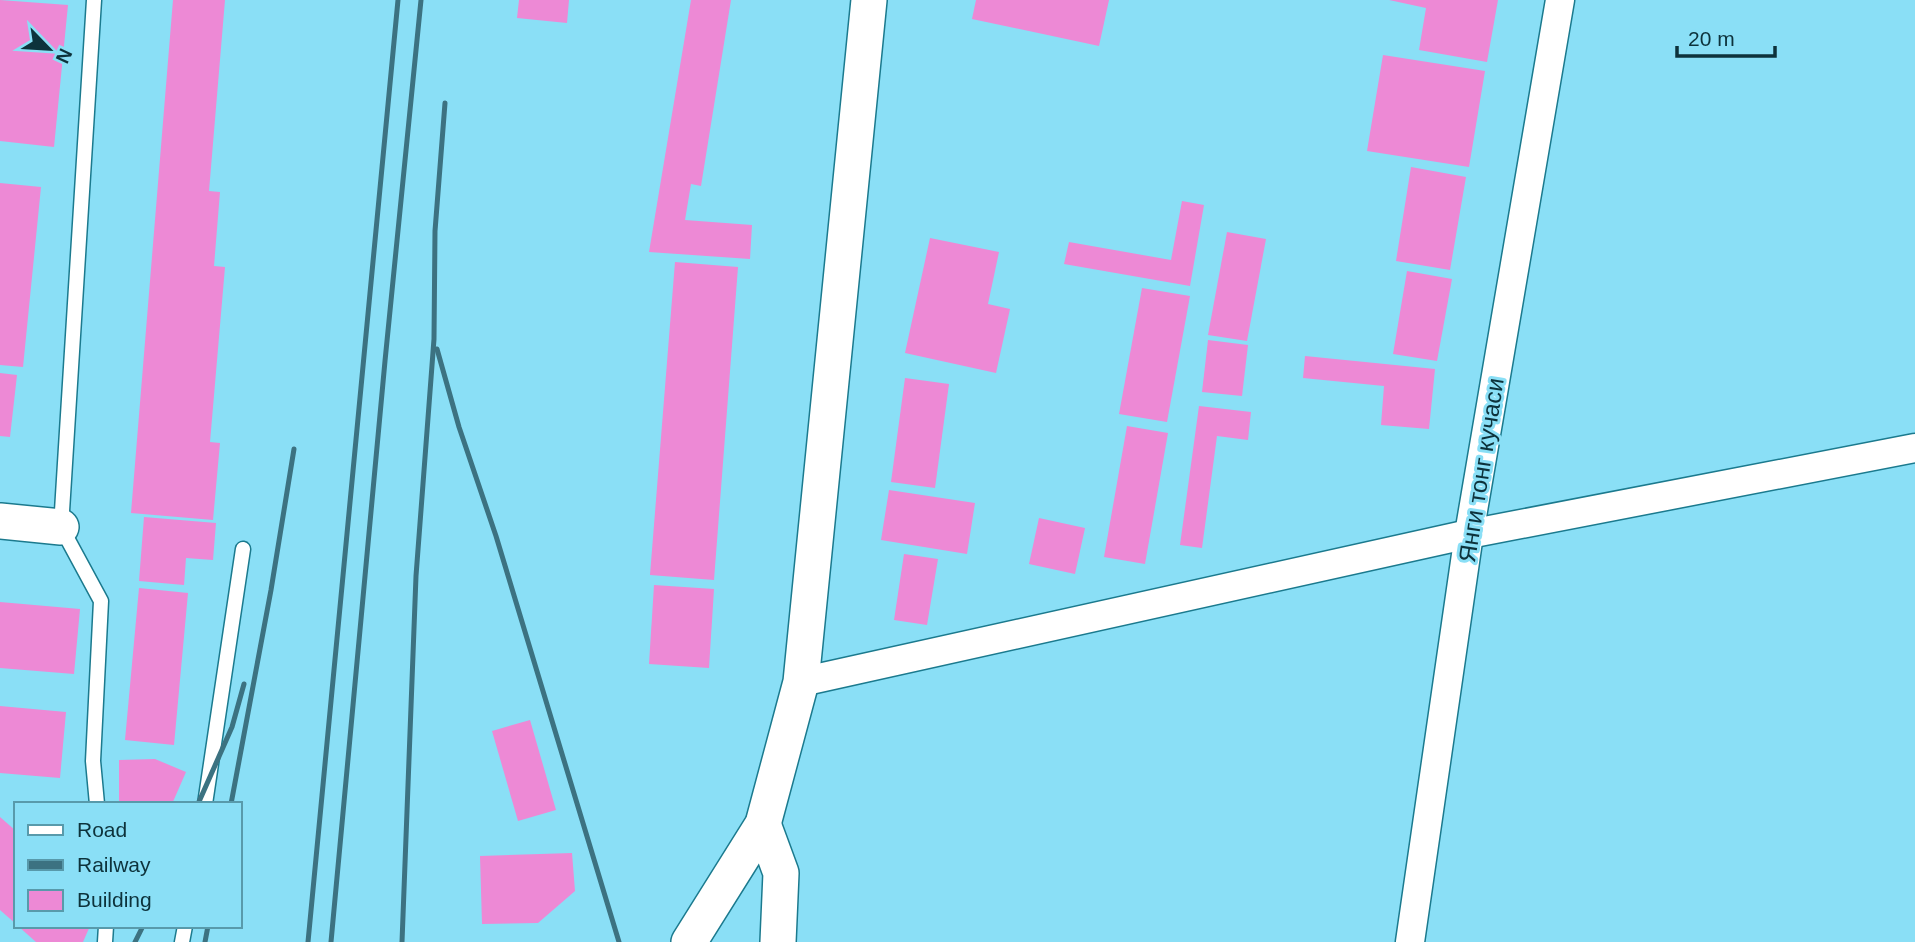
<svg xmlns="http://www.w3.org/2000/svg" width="1915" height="942" font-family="Helvetica,sans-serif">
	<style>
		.building { fill: #ed89d5 }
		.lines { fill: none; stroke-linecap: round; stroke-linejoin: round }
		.service-casing { stroke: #1b7a8e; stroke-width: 17 }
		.minor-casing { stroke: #1b7a8e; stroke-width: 31 }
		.tertiary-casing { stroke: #1b7a8e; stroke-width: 38 }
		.service { stroke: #fff; stroke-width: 14 }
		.minor { stroke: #fff; stroke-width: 28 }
		.tertiary { stroke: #fff; stroke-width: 35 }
		.rail { stroke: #3c7281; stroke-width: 5 }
		.labels { text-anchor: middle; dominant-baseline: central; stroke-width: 6; stroke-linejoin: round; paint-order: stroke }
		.street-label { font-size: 24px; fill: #0d323b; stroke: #8adff6 }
	</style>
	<rect width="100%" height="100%" fill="#8adff6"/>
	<g class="building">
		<path d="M0,0l68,5 -14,142 -54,-6z"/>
		<path d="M173,0h52l-16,191 11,1 -6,74 11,1 -15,175 10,1 -7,77 -82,-7z"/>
		<path d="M519,0h50l-2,23 -50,-5z"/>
		<path d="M691,0h40l-30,186 -10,-2 -6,36 67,5 -2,34 -101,-7z"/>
		<path d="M976,0h133l-10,46 -127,-27z"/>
		<path d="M1389,0h109l-11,62 -68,-12 7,-42z"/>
		<path d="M1383,55l102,16 -16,96 -102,-16z"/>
		<path d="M1411,167l55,10 -16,93 -54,-9z"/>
		<path d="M0,183l41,4 -18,180 -23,-2z"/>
		<path d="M1182,201l22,4 -14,81 -126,-22 5,-22 102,18z"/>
		<path d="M1227,232l39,7 -19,102 -39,-6z"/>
		<path d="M930,238l69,14 -11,52 22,5 -14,64 -91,-20z"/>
		<path d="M675,262l63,5 -24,313 -64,-5z"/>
		<path d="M1407,271l45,8 -15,82 -44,-7z"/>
		<path d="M1142,288l48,8 -23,126 -48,-8z"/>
		<path d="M1208,340l40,5 -6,51 -40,-4z"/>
		<path d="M1305,356l130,13 -6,60 -48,-4 3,-39 -81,-8z"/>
		<path d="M0,373l17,2 -7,62 -10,-1z"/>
		<path d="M905,378l44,6 -14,104 -44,-6z"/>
		<path d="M1199,406l52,6 -3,28 -31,-4 -15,112 -22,-3z"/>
		<path d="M1127,426l41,7 -23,131 -41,-7z"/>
		<path d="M889,490l86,13 -8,51 -86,-14z"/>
		<path d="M144,517l72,6 -3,37 -27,-2 -2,27 -45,-4z"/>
		<path d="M1039,518l46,10 -10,46 -46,-10z"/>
		<path d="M904,554l34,5 -11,66 -33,-5z"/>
		<path d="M654,585l60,4 -5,79 -60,-4z"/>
		<path d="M139,588l49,5 -14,152 -49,-5z"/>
		<path d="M0,602l80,7 -6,65 -74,-6z"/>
		<path d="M0,706l66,6 -6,66 -60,-5z"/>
		<path d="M530,720l26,90 -38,11 -26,-90z"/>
		<path d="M155,759l31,13 -14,32h-53v-44z"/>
		<path d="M0,817l16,14v93l-16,-14z"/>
		<path d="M572,853l3,38 -37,32 -56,1 -2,-68z"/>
		<path d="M18,926h72l-7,16h-47z"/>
	</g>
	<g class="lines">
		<g class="service-casing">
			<g id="service">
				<path d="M94,0l-33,527 40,74 -8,160 4,43"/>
				<path d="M205,804l38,-255"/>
				<path d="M105,942l1,-16"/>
				<path d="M182,942l3,-16"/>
			</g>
		</g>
		<g class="minor-casing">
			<g id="minor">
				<path d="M801,682l668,-148 446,-86"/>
				<path d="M1410,942l59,-408 91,-534"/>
			</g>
		</g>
		<g class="tertiary-casing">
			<g id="tertiary">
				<path d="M0,521l61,6"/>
				<path d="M763,824l18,49 -3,69"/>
				<path d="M689,942l74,-118 38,-142 68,-682"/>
			</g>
		</g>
		<use href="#service" class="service"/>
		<use href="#minor" class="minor"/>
		<use href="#tertiary" class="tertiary"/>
		<g class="rail">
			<path d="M437,349l22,78 37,109 123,406"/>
			<path d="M198,804l34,-77 12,-43"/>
			<path d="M231,804l40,-214 23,-141"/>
			<path d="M135,942l8,-16"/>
			<path d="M205,942l3,-16"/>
			<path d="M308,942l90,-942"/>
			<path d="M331,942l54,-581 36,-361"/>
			<path d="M402,942l14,-366 18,-237 1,-108 10,-128"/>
		</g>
	</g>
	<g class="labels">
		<g class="street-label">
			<text transform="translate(1481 470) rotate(-81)">Янги тонг кучаси</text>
		</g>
	</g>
	<rect x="14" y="802" width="228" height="126" fill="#8adff6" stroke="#589aab" stroke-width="2"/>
	<rect x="28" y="825" width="35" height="10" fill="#ffffff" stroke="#589aab" stroke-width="2"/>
	<text x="77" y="837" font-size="21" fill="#0d323b">Road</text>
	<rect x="28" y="860" width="35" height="10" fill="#3c7281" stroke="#589aab" stroke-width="2"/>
	<text x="77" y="872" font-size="21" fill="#0d323b">Railway</text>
	<rect x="28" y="890" width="35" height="21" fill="#ed89d5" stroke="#589aab" stroke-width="2"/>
	<text x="77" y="907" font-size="21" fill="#0d323b">Building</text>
	<g transform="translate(49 49) rotate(115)" stroke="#8adff6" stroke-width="5" paint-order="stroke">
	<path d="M0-5L12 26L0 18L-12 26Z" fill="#0d323b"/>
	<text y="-10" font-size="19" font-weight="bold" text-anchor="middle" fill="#0d323b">N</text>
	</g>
	<path d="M1677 46v10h98v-10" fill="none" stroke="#0d323b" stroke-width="3.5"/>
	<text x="1688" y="46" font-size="21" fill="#0d323b" stroke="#8adff6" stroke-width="5" paint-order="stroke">20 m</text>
</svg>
